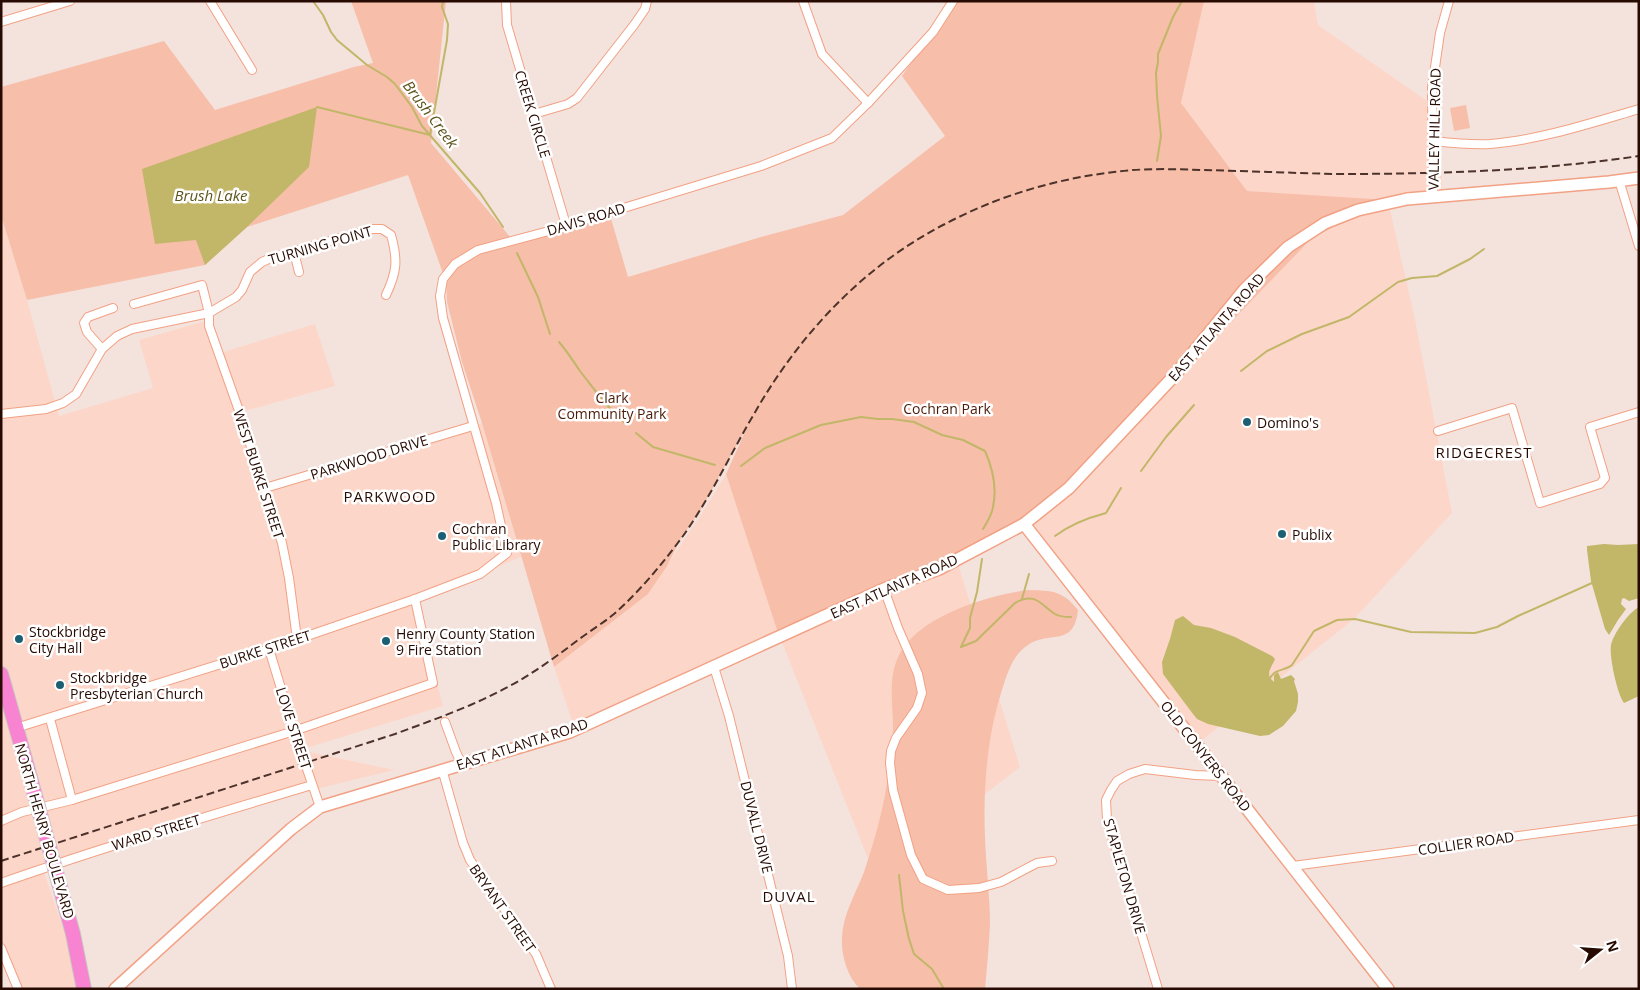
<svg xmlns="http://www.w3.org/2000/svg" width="1640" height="990" font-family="'Open Sans',sans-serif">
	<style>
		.built { fill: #fcd7c9 }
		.green { fill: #f7bea9 }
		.water { fill: #c2b669 }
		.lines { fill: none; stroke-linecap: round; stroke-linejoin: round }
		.stream { stroke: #c2b669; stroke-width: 2 }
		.street-casing { stroke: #f2a184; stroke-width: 10 }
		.secondary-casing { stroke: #f2a184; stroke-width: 14 }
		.highway-casing { stroke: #cbc4c2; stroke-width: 16 }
		.street { stroke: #fff; stroke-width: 8 }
		.secondary { stroke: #fff; stroke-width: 11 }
		.highway { stroke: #f783d1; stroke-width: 14 }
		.rail { stroke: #4c322a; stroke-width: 2; stroke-dasharray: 8 4; stroke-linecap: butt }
		.highway-bridge-casing { stroke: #cbc4c2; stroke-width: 16; stroke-linecap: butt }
		.highway-bridge { stroke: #f783d1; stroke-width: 14 }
		.poi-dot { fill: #1c5f72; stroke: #fff; stroke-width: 2 }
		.labels { text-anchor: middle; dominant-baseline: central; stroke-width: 5; stroke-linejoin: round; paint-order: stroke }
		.street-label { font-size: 14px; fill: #270b02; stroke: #fff }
		.park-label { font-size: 14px; fill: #4a1b08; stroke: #fff }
		.poi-label { font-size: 14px; fill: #270b02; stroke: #fff; text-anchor: start }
		.water-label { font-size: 15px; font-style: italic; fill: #5c541a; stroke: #fff }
		.neighbourhood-label { font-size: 15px; letter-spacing: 1px; fill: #270b02; stroke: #fff }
	</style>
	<rect width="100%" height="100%" fill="#f4e3dd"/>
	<g class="built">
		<path d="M1204,1h110l4,24 122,85 2,88 -54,3 27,118 37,194 -98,106 -159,127 -168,-219 50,-45 235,-244 75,-37 -140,-10 -66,-88z"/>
		<path d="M1,215l26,85 32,116 94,-28 -14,-48 70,-20 11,33 95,-29 20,62 -94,26 24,78 217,-67 39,134 -105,44 27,105 -143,44 94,20 -160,39 -193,54 41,122 -5,4h-60l-16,-38z"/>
		<path d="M726,474l51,156 180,-70 63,207 -58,45 -66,117 -119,-299 -204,94 -19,-57 94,-73 58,-87z"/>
	</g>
	<g class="green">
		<path d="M351,1h95l-15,142 80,95 -36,11 -13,15 16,-14 88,-25 42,-17 20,69 133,-40 82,-22 102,-79 -43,-60 52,-75h250l-23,102 66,88 141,9 -76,38 -235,244 -50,45 -70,33 -180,70 -51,-156 23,-51 -49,88 -19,27 -14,28 -19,28 -94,73 -72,-244 -20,-61 -15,-60 -1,-20 -38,-107 -161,52 -42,38 -178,35 -26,-85v-128l163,-46 51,69 139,-43 19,-4z"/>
		<path d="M1466,105l4,23 -16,3 -4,-23z"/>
		<path d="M1028,590c25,1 34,0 50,20 -4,38 -28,20 -50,35 -15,9 -21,29 -26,45 -15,46 -19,98 -17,147 1,29 5,58 5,87 -1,22 -3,43 -5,65h-125c-13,-13 -19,-34 -18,-52 1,-23 14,-44 22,-65 11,-33 21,-68 25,-103 2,-13 4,-27 4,-41 0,-28 -7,-56 11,-81 23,-33 86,-52 124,-57z"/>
	</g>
	<g class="water">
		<path d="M317,107l-8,60 -62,60 -42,38 -9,-25 -41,4 -13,-75z"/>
		<path d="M1604,544l14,1 21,-1v54l-10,3 -5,-3 -2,1 -1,5 5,5 -8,11 -9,15 -4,-6 -14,-48 -4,-31v-4z"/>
		<path d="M1639,607v89l-15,7c-7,-9 -15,-47 -13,-58 2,-11 18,-33 28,-38z"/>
		<path d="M1183,616l11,9 17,3 24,9 37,19 3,3c-3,8 -11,15 -1,23v-7l4,-3 3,7 10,-4 4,4 -1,2 4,13v8l-2,9 -13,15 -14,9 -9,1 -52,-12 -11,-5 -4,-5 -30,-40 -1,-12 8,-23 5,-19z"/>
	</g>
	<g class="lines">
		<g class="stream">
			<path d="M313,1l10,14 8,17 6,8 30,25 20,12 8,7 17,23 10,19 58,67 23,34"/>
			<path d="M317,107l113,28"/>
			<path d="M430,135l17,-95 1,-16 -6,-17 1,-6"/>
			<path d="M1157,161l4,-25 -4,-40 -1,-23 2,-11v-8l15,-37 9,-16"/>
			<path d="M517,253l21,44 12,37"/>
			<path d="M559,342c8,9 14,19 21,29 14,18 28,38 45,52"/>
			<path d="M1241,371l26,-20 35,-17 47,-17 49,-35 14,-4 25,-2 33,-17 14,-10"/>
			<path d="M636,433l17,14 62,18"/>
			<path d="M741,466l24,-18 56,-23 40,-8 17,2h14l22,3 28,13 21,5 22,11c8,18 12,37 8,56 -1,8 -6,15 -10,22"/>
			<path d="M1141,471l25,-34 28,-32"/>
			<path d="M1055,536c16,-12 32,-18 51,-23l15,-25"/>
			<path d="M1022,599l7,-25"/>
			<path d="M961,647l15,-6 39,-38c20,-12 26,2 40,11 5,3 11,3 16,3"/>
			<path d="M961,647l9,-19v-10l7,-26 5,-33"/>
			<path d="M1270,678c6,-10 15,-7 22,-13l22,-34 23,-11 18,-1 56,13 64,1 22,-6 21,-11 74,-33"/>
			<path d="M899,875l4,36 6,28 5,15 18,15 12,20"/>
		</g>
		<g class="street-casing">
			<g id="street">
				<path d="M210,1l42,69"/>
				<path d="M506,1l1,24 59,200"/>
				<path d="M803,1l19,53 46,49"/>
				<path d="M1,22l69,-21"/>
				<path d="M534,114l34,-10 9,-6 57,-73 11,-16 2,-8"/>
				<path d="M1433,141c19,2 38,4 57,3 50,-4 101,-21 149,-35"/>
				<path d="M1619,180l20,66"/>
				<path d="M1433,198l-1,-110 8,-55 9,-32"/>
				<path d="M294,252l5,20"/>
				<path d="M134,304l68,-19 7,28v13l34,96 39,121 7,35 8,61"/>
				<path d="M102,349l-15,-17 -3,-9 4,-6 25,-9"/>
				<path d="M1,414l45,-5 17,-6 13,-9 26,-45 15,-13 15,-7 77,-16 27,-16 6,-7 8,-18 12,-10 11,-5 99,-28h10l9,6c7,25 6,37 -5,60"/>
				<path d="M1438,431l74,-23 28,95 60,-19 5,-6 -15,-51 49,-15"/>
				<path d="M265,488l208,-62"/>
				<path d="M884,589l14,39 20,46 4,19 -5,15 -21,30 -5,13 -1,12 3,27 18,65 12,24 25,11 31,-2 22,-6 36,-19 15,-2"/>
				<path d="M269,649l25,82 26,76"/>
				<path d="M714,667l15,49 59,240 4,33"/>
				<path d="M50,719l22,81"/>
				<path d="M445,722l11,30 6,13"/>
				<path d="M16,728l253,-79 146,-50 65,-25 27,-21 -11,-50 -53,-185 -3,-22 3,-17 12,-15 23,-14 67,-18 216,-66 71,-28 36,-35 65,-71 20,-31"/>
				<path d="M442,769l21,74 7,17 66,94 15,35"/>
				<path d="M1,821l21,-9 50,-12 222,-69 139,-48 -18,-84"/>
				<path d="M1293,866l346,-46"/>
				<path d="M1,883c103,-36 207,-67 311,-98"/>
				<path d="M1,948l17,41"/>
				<path d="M1158,989l-51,-169 -1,-20 5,-10 6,-9 12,-7 16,-5 50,6 26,1"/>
			</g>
		</g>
		<g class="secondary-casing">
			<g id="secondary">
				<path d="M1024,524l364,465"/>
				<path d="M115,989l176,-160 29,-22 250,-75 314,-143 55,-20 85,-45 45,-36 105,-112 71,-87 43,-42 37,-24 33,-13 49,-11 202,-17 30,-4"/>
			</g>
		</g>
		<g class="highway-casing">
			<g id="highway">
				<path d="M1,674l19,67"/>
				<path d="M73,934l11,55"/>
			</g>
		</g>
		<use href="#street" class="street"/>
		<use href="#secondary" class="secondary"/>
		<use href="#highway" class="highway"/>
		<path class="rail" d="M1,861l394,-127c35,-13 70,-25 103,-42 29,-14 55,-33 80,-52 12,-9 25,-17 36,-26 26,-23 49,-51 69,-78 27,-38 47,-81 71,-122 45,-79 109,-148 191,-190 53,-28 110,-45 169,-52 29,-4 59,-3 89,-2 44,1 89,3 133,4 101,0 202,-3 303,-18"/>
		<g class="highway-bridge-casing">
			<path id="highway-bridge" d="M20,741l53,193"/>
		</g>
		<use href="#highway-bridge" class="highway-bridge"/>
	</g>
	<g class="poi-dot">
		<circle cx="1247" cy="422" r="5"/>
		<circle cx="1282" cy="534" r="5"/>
		<circle cx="442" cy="536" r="5"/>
		<circle cx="19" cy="639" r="5"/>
		<circle cx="386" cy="641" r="5"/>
		<circle cx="60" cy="685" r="5"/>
	</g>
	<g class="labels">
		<g class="street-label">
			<text transform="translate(533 114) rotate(73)">CREEK CIRCLE</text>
			<text transform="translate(1434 129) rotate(-89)">VALLEY HILL ROAD</text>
			<text transform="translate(586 219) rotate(-17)">DAVIS ROAD</text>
			<text transform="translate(320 245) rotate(-16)">TURNING POINT</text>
			<text transform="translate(1216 327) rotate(-49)">EAST ATLANTA ROAD</text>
			<text transform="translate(369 457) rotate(-17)">PARKWOOD DRIVE</text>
			<text transform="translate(259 474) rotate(72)">WEST BURKE STREET</text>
			<text transform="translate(894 586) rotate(-24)">EAST ATLANTA ROAD</text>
			<text transform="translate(265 649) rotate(-18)">BURKE STREET</text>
			<text transform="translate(294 728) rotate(72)">LOVE STREET</text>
			<text transform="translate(522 744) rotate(-18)">EAST ATLANTA ROAD</text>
			<text transform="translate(1206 756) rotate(52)">OLD CONYERS ROAD</text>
			<text transform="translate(757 827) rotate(76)">DUVALL DRIVE</text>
			<text transform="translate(45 831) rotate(74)">NORTH HENRY BOULEVARD</text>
			<text transform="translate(156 832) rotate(-17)">WARD STREET</text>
			<text transform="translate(1466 843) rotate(-8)">COLLIER ROAD</text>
			<text transform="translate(1125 876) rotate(74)">STAPLETON DRIVE</text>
			<text transform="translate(503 908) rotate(55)">BRYANT STREET</text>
		</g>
		<g class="park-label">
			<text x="612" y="397">Clark<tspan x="612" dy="16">Community Park</tspan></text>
			<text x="947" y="408">Cochran Park</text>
		</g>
		<g class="poi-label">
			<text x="1257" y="422">Domino's</text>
			<text x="452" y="528">Cochran<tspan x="452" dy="16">Public Library</tspan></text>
			<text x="1292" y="534">Publix</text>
			<text x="29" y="631">Stockbridge<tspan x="29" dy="16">City Hall</tspan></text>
			<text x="396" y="633">Henry County Station<tspan x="396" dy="16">9 Fire Station</tspan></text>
			<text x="70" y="677">Stockbridge<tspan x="70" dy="16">Presbyterian Church</tspan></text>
		</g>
		<g class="water-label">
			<text transform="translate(431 114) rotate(53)">Brush Creek</text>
			<text x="211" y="195">Brush Lake</text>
		</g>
		<g class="neighbourhood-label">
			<text x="1484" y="452">RIDGECREST</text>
			<text x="390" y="496">PARKWOOD</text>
			<text x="789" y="896">DUVAL</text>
		</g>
	</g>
	<rect width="1640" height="990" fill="none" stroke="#270b02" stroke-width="5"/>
	<g transform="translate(1600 950) rotate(73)" stroke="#ffffff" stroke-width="4" paint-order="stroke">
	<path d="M0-4L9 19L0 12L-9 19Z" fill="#270b02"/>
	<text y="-8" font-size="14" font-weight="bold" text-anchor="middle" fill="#270b02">N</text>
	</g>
</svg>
